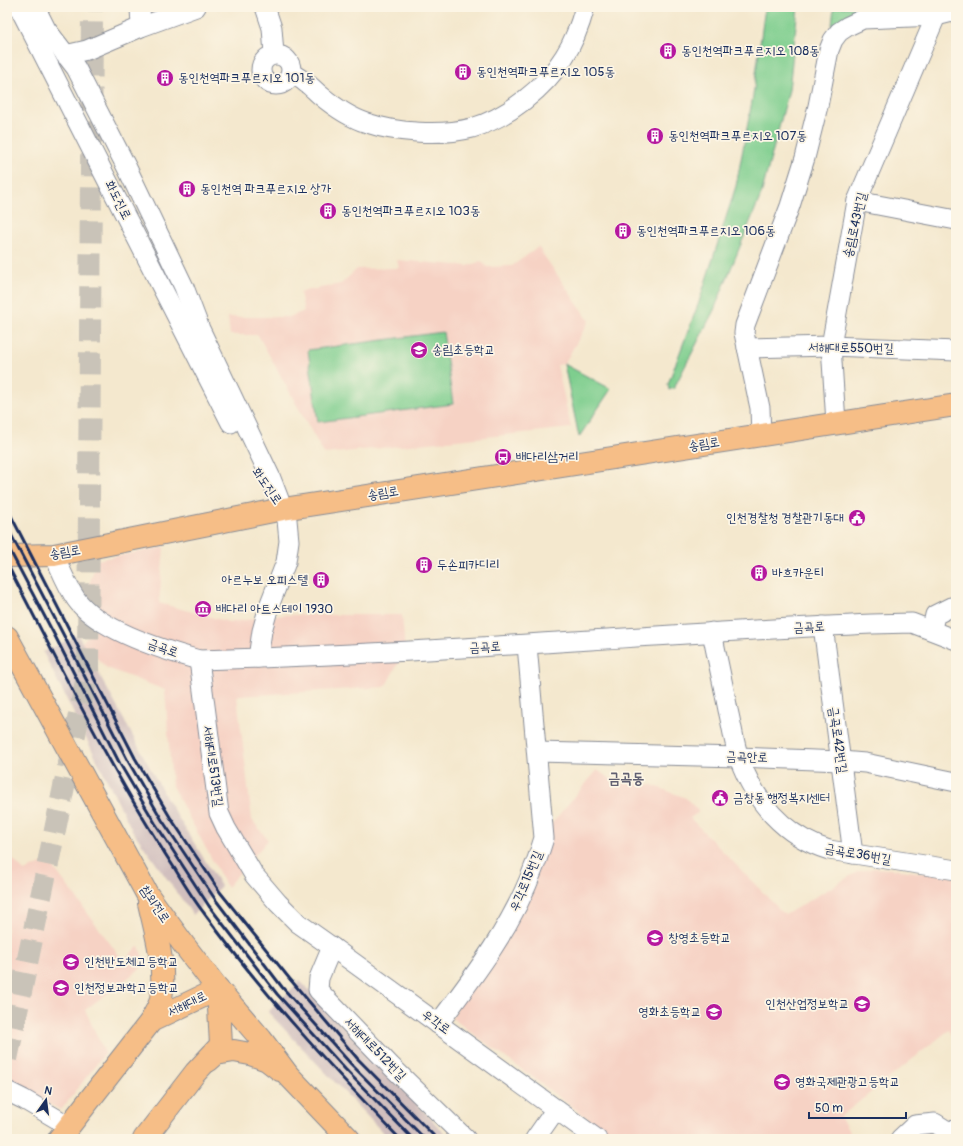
<svg xmlns="http://www.w3.org/2000/svg" width="963" height="1146" font-family="Pangolin,'Poor Story',sans-serif">
	<style>
		.built { fill: #f6d2c4 }
		.industrial { fill: #d1bfbe }
		.green { fill: #7ece8e; stroke: #4c7e76 }
		.lines { fill: none; stroke-linecap: round; stroke-linejoin: round }
		.highway-tunnel { stroke: #c9c3b8; stroke-width: 22; stroke-dasharray: 22 11; stroke-linecap: butt }
		.minor-casing { stroke: #888c96; stroke-width: 21 }
		.major-casing { stroke: #888c96; stroke-width: 24 }
		.minor { stroke: #fff; stroke-width: 19 }
		.major { stroke: #f6be87; stroke-width: 22 }
		.rail { stroke: #1b2f5e; stroke-width: 3 }
		.labels { text-anchor: middle; dominant-baseline: central; stroke-width: 3.5; stroke-linejoin: round; paint-order: stroke }
		.poi-label { font-size: 13px; fill: #1b2f5e; stroke: #fcf5e5; text-anchor: start }
		.street-label { font-size: 13px; fill: #1b2f5e; stroke: #fcf5e5 }
		.quarter-label { font-size: 15px; font-weight: bold; fill: #616072; stroke: #fcf5e5 }
	</style>
	<rect width="100%" height="100%" fill="#fcf5e5"/>
	<filter id="ink" filterUnits="userSpaceOnUse"><feTurbulence type="fractalNoise" baseFrequency=".025" numOctaves="2"/><feDisplacementMap in="SourceGraphic" scale="8" xChannelSelector="R" yChannelSelector="G"/><feConvolveMatrix kernelMatrix="1 2 1 2 8 2 1 2 1" color-interpolation-filters="sRGB"/></filter>
	<filter id="wash" filterUnits="userSpaceOnUse"><feTurbulence type="fractalNoise" baseFrequency=".012" numOctaves="4" result="noise"/><feDisplacementMap in="SourceGraphic" scale="16" xChannelSelector="R" yChannelSelector="G"/><feGaussianBlur stdDeviation="0.9" result="paint"/><feColorMatrix in="noise" values="0 0 0 0 0 0 0 0 0 0 0 0 0 0 0 0 0 1.4 0 .05"/><feComposite in="paint" operator="in"/></filter>
	<g filter="url(#wash)">
		<rect width="100%" height="100%" fill="#f4e8ce"/>
		<g class="built">
			<path d="M538,247l51,74 -25,43 -7,1 14,63 -247,26 -66,-119h-28l-2,-18h61l15,-6 -4,-19 41,-8 16,-15 42,-1 -2,-8 71,6 13,-5 6,6 25,-1z"/>
			<path d="M164,547l-5,56 70,19 56,-7h117l3,36 -20,36 -148,9 15,124 16,20 -41,47 -55,-101 -7,-96 -58,-22 -26,-25 20,-20 -19,-15 15,-48z"/>
			<path d="M597,770l18,12 37,3 34,13 13,14 -9,6 95,97 72,-43 17,-4 18,1 64,8v164l-7,-11 -109,87 14,22h-102l-1,-1 -2,1h-133l-164,-121 100,-195z"/>
			<path d="M7,853l17,18 25,-10 74,100 16,-15 6,19 -60,45 20,43 -44,57 -54,-27z"/>
		</g>
		<g class="industrial">
			<path d="M78,635l91,168 52,83 -28,29 -61,-85 -89,-178z"/>
			<path d="M300,981l150,158h-61l-121,-127z"/>
		</g>
		<g class="green">
			<path d="M765,7h33l-9,83 -28,105 -47,115 -40,78 -5,2 -1,-6 31,-82 37,-116 17,-90z"/>
			<path d="M834,7h39l1,2 -19,4 -24,21z"/>
			<path d="M443,332l10,72 -135,18 -10,-72z"/>
			<path d="M564,364l47,25 -32,48z"/>
		</g>
	</g>
	<g filter="url(#ink)">
		<g class="lines">
			<path class="highway-tunnel" d="M7,1059l81,-387 4,-665"/>
			<g class="minor-casing">
				<g id="minor">
					<path d="M19,7l212,416"/>
					<path d="M35,7l11,22 30,39 51,100 57,119 16,42 70,147 17,44 2,21 -3,21 -17,44 -7,25 -4,27"/>
					<path d="M140,7l1,20"/>
					<path d="M265,7l7,21 2,26"/>
					<circle cx="276" cy="70" r="15"/>
					<path d="M65,55l22,-5 54,-23 55,-20"/>
					<path d="M291,73c5,3 11,6 15,10 5,3 9,8 14,12 12,10 31,23 47,28 30,10 74,13 105,5 35,-10 73,-40 92,-71 10,-15 16,-32 21,-50"/>
					<path d="M857,201l99,19"/>
					<path d="M747,348l84,-2 125,5"/>
					<path d="M836,423l-5,-77 26,-145 79,-185"/>
					<path d="M761,435l-1,-27 -16,-75 1,-8 45,-119 15,-48 13,-52 11,-56 4,-10 6,-8 9,-6 15,-7 73,-3 20,-5"/>
					<path d="M54,555c7,15 13,31 22,44 22,31 87,51 123,61 224,-6 448,-26 673,-36l40,-1 44,17"/>
					<path d="M823,626l30,228"/>
					<path d="M932,629l3,-14 16,-8 5,-1"/>
					<path d="M712,632c5,26 11,52 16,78 4,16 6,33 11,48 16,44 45,78 90,92l127,20"/>
					<path d="M199,660l20,153 7,15 28,47 24,28 20,20 34,24 265,192"/>
					<path d="M537,752l202,5 102,4 24,2 91,19"/>
					<path d="M332,947l-13,31 -1,12 73,76 75,73"/>
					<path d="M438,1024c37,-49 75,-99 96,-157 4,-9 7,-20 10,-29l-17,-193"/>
					<path d="M7,1091l16,8 46,27"/>
					<path d="M535,1139l21,-30"/>
					<path d="M900,1139l15,-14 20,-2 11,7 10,1"/>
				</g>
			</g>
			<g class="major-casing">
				<g id="major">
					<path d="M7,556l47,-1 229,-46 673,-104"/>
					<path d="M7,637l140,257 37,51 34,44 43,50 27,36 61,64"/>
					<path d="M149,903c7,31 17,63 12,96 -1,7 -7,15 -10,22"/>
					<path d="M208,1061l8,-7 18,-3 16,3 17,6 13,10"/>
					<path d="M59,1139l92,-118 67,-32"/>
					<path d="M144,1139l51,-66 26,-28 -3,-56"/>
				</g>
			</g>
			<use href="#minor" class="minor"/>
			<use href="#major" class="major"/>
			<g class="rail">
				<path d="M7,508l128,250 35,59 50,75 69,86 68,80 80,81"/>
				<path d="M7,527l56,107 65,127 34,59 53,79 67,88 69,77 74,75"/>
				<path d="M7,545l49,93 64,126 35,59 54,83 68,88 68,75 68,70"/>
				<path d="M7,564c54,103 104,208 168,305 9,15 18,30 29,44 59,81 127,154 196,226"/>
			</g>
		</g>
	</g>
	<defs>
		<g id="building-disc" transform="scale(0.9)"><circle r="9.5" fill="#b5179e" stroke="#fcf5e5"/><path d="M-4-6H4V6H1V3H-1V6H-4ZM-2.5-4.3h1.7v1.8h-1.7ZM.8-4.3h1.7v1.8H.8ZM-2.5-1h1.7V.8h-1.7ZM.8-1h1.7V.8H.8Z" fill="#fff"/></g>
		<g id="school-disc" transform="scale(0.9)"><circle r="9.5" fill="#b5179e" stroke="#fcf5e5"/><path d="M0-5L7-2L0 1L-7-2ZM-4 1L0 2.5L4 1V4Q0 6-4 4Z" fill="#fff"/></g>
		<g id="bus-disc" transform="scale(0.9)"><circle r="9.5" fill="#b5179e" stroke="#fcf5e5"/><path d="M-5-6H5V4H4V6H2V4H-2V6H-4V4H-5ZM-3.5-4V0h7V-4ZM-3.5 1.2v1.5H-2V1.2ZM2 1.2v1.5H3.5V1.2Z" fill="#fff"/></g>
		<g id="civic-disc" transform="scale(0.9)"><circle r="9.5" fill="#b5179e" stroke="#fcf5e5"/><path d="M-.6-6.5H3V-4.5H.6V-3L4-1V1h2V6H-6V1h2V-1L-.6-3ZM-1.2 2.5V6h2.4V2.5Z" fill="#fff"/></g>
		<g id="museum-disc" transform="scale(0.9)"><circle r="9.5" fill="#b5179e" stroke="#fcf5e5"/><path d="M0-6L6-3V-2H-6V-3ZM-5-1h2V3h-2ZM-1-1h2V3h-2ZM3-1h2V3H3ZM-6 4H6V6H-6Z" fill="#fff"/></g>
	</defs>
	<g fill-rule="evenodd">
		<use href="#building-disc" x="668" y="51"/>
		<use href="#building-disc" x="463" y="72"/>
		<use href="#building-disc" x="165" y="78"/>
		<use href="#building-disc" x="655" y="136"/>
		<use href="#building-disc" x="187" y="189"/>
		<use href="#building-disc" x="328" y="211"/>
		<use href="#building-disc" x="623" y="231"/>
		<use href="#school-disc" x="419" y="350"/>
		<use href="#bus-disc" x="503" y="457"/>
		<use href="#civic-disc" x="857" y="518"/>
		<use href="#building-disc" x="424" y="565"/>
		<use href="#building-disc" x="759" y="573"/>
		<use href="#building-disc" x="321" y="580"/>
		<use href="#museum-disc" x="203" y="609"/>
		<use href="#civic-disc" x="720" y="798"/>
		<use href="#school-disc" x="655" y="938"/>
		<use href="#school-disc" x="71" y="962"/>
		<use href="#school-disc" x="61" y="988"/>
		<use href="#school-disc" x="862" y="1004"/>
		<use href="#school-disc" x="714" y="1012"/>
		<use href="#school-disc" x="782" y="1082"/>
	</g>
	<g class="labels">
		<g class="poi-label">
			<text x="681" y="51">동인천역파크푸르지오 108동</text>
			<text x="476" y="72">동인천역파크푸르지오 105동</text>
			<text x="178" y="78">동인천역파크푸르지오 101동</text>
			<text x="668" y="136">동인천역파크푸르지오 107동</text>
			<text x="200" y="189">동인천역 파크푸르지오 상가</text>
			<text x="341" y="211">동인천역파크푸르지오 103동</text>
			<text x="636" y="231">동인천역파크푸르지오 106동</text>
			<text x="432" y="350">송림초등학교</text>
			<text x="516" y="457">배다리삼거리</text>
			<text x="844" y="518" text-anchor="end">인천경찰청 경찰관기동대</text>
			<text x="437" y="565">두손피카디리</text>
			<text x="772" y="573">바흐카운티</text>
			<text x="308" y="580" text-anchor="end">아르누보 오피스텔</text>
			<text x="216" y="609">배다리 아트스테이 1930</text>
			<text x="733" y="798">금창동 행정복지센터</text>
			<text x="668" y="938">창영초등학교</text>
			<text x="84" y="962">인천반도체고등학교</text>
			<text x="74" y="988">인천정보과학고등학교</text>
			<text x="849" y="1004" text-anchor="end">인천산업정보학교</text>
			<text x="701" y="1012" text-anchor="end">영화초등학교</text>
			<text x="795" y="1082">영화국제관광고등학교</text>
		</g>
		<g class="street-label">
			<text transform="translate(118 200) rotate(63)">화도진로</text>
			<text transform="translate(855 225) rotate(-77)">송림로43번길</text>
			<text transform="translate(851 348) rotate(1)">서해대로550번길</text>
			<text transform="translate(704 444) rotate(-9)">송림로</text>
			<text transform="translate(267 486) rotate(55)">화도진로</text>
			<text transform="translate(383 493) rotate(-9)">송림로</text>
			<text transform="translate(65 552) rotate(-9)">송림로</text>
			<text transform="translate(809 627) rotate(-3)">금곡로</text>
			<text transform="translate(485 647) rotate(-3)">금곡로</text>
			<text transform="translate(163 648) rotate(20)">금곡로</text>
			<text transform="translate(838 740) rotate(82)">금곡로42번길</text>
			<text transform="translate(747 757) rotate(2)">금곡안로</text>
			<text transform="translate(213 766) rotate(82)">서해대로513번길</text>
			<text transform="translate(858 854) rotate(10)">금곡로36번길</text>
			<text transform="translate(526 881) rotate(-67)">우각로15번길</text>
			<text transform="translate(155 904) rotate(56)">참외전로</text>
			<text transform="translate(187 1004) rotate(-26)">서해대로</text>
			<text transform="translate(436 1022) rotate(36)">우각로</text>
			<text transform="translate(375 1049) rotate(46)">서해대로512번길</text>
		</g>
		<g class="quarter-label">
			<text x="626" y="778">금곡동</text>
		</g>
	</g>
	<rect width="963" height="1146" fill="none" stroke="#fcf5e5" stroke-width="24"/>
	<g transform="translate(46 1100) rotate(14)" stroke="#fcf5e5" stroke-width="3" paint-order="stroke">
	<path d="M0-3L7 15L0 10L-7 15Z" fill="#1b2f5e"/>
	<text y="-6" font-size="11" font-weight="bold" text-anchor="middle" fill="#1b2f5e">N</text>
	</g>
	<path d="M809 1112v6h97v-6" fill="none" stroke="#1b2f5e" stroke-width="2"/>
	<text x="815" y="1112" font-size="12" fill="#1b2f5e" stroke="#fcf5e5" stroke-width="3" paint-order="stroke">50 m</text>
</svg>
